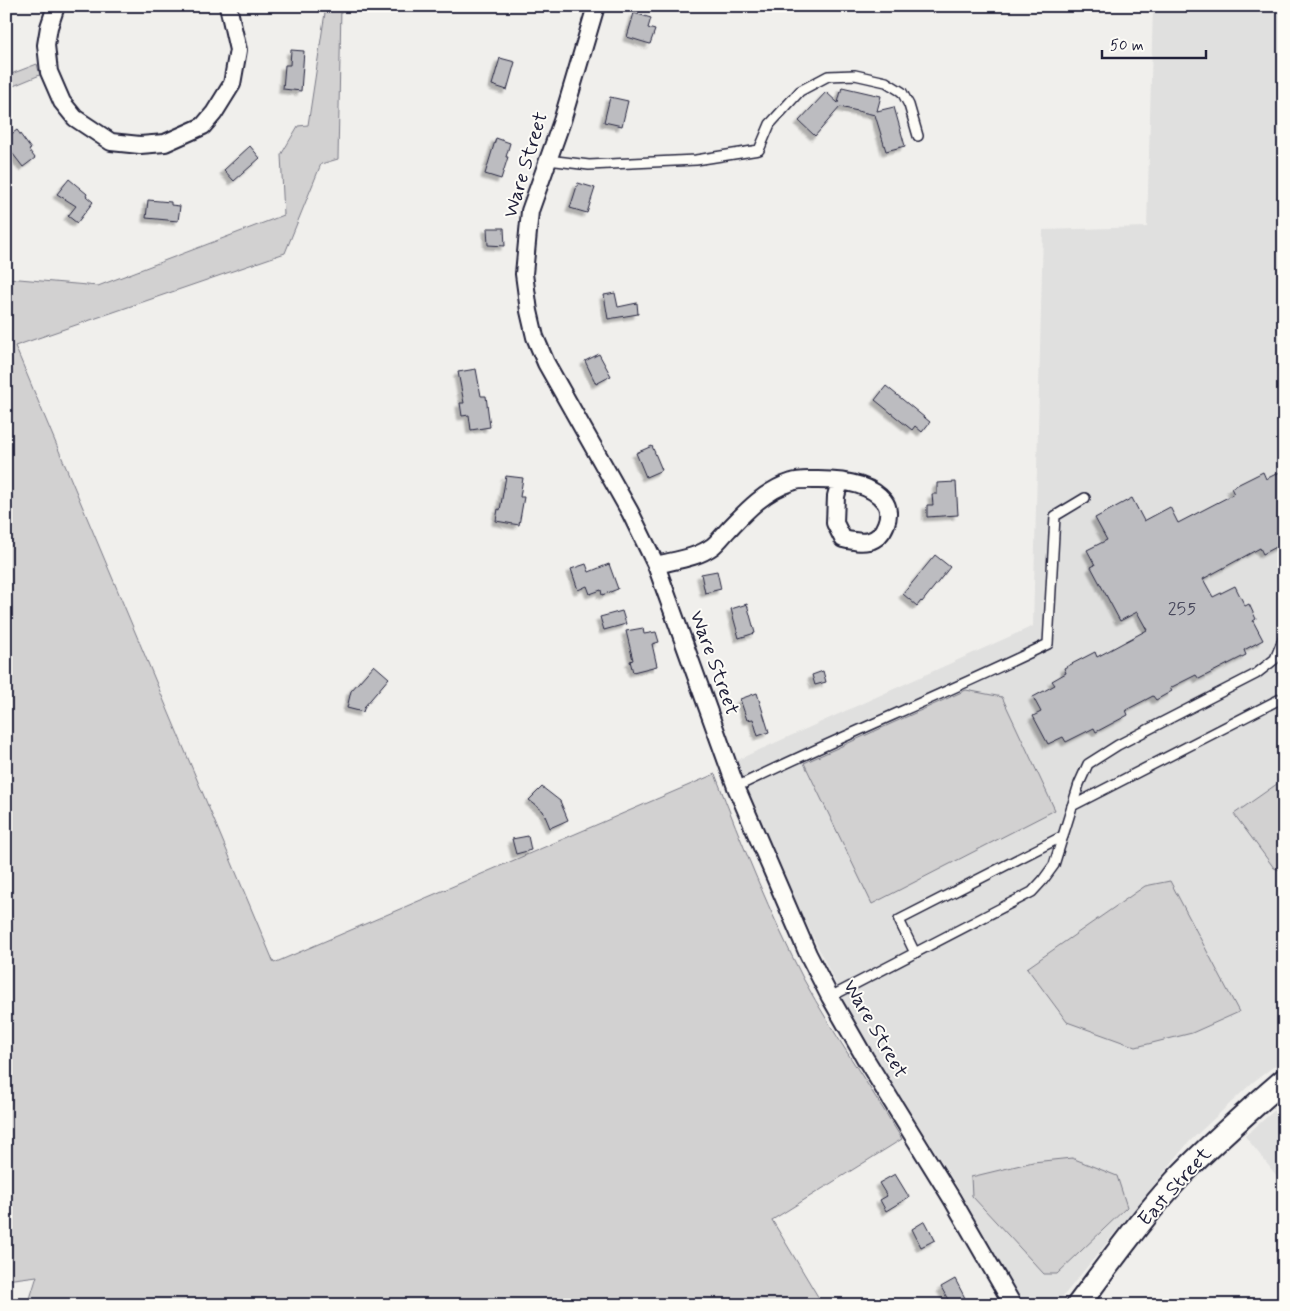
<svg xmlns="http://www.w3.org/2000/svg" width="1290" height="1311" font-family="Mynerve,sans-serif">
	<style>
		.built { fill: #e0e0df }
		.green { fill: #d2d1d1; stroke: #7a7a86 }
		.building { fill: #bcbcc0; stroke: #22223b; filter: url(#shadow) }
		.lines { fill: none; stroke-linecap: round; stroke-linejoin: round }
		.lane-casing { stroke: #22223b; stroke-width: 12 }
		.street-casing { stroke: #22223b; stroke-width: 20 }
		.secondary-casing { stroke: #22223b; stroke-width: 26 }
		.lane { stroke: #fdfcf7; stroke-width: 9 }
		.street { stroke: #fdfcf7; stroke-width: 16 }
		.secondary { stroke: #fdfcf7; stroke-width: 22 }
		.labels { text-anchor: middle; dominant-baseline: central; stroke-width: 4; stroke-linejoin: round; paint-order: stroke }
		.number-label { font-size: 18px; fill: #48485c }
		.street-label { font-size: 20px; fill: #22223b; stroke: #fdfcf7 }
	</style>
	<defs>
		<filter id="shadow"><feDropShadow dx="-4" dy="4" stdDeviation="1" flood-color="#0004"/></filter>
	</defs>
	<rect width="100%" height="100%" fill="#f0efec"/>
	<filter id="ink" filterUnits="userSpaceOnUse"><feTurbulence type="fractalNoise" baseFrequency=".02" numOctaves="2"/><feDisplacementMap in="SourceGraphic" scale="10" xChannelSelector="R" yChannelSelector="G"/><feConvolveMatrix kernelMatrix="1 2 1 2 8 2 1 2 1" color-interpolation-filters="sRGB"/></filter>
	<g filter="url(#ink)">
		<g class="built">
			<path d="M1153,6h131v1053l-31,23 -65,61 -132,162h-32l-69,-122 -82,-130 -22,-38 -78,-160 -20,-47 -16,-48 296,-134 10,-396 104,-3z"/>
			<path d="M1284,1102v83l-39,-49z"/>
		</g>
		<g class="green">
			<path d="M326,6h15l-3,153 -17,5 -36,89 -270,93 259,617 441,-189c27,70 55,140 89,206 30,55 65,105 98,159l-130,81 51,85h-795l9,-29 -31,4v-1005l2,3 90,8 186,-71 -3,-60 17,-29 10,-1z"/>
			<path d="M37,64l3,11 -34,14v-13z"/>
			<path d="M966,690l36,7 53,113 -183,94 -68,-141z"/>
			<path d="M1284,779v92l-10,-3 -40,-54z"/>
			<path d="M1170,881l69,131 -47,21 -56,14 -69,-25 -40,-54 118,-82z"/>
			<path d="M1072,1158l45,18 10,31 -70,67h-13l-72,-78 -1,-19 62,-15z"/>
		</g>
		<g class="building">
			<path d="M634,13l17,5 -3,10 7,2 -5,14 -23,-7z"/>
			<path d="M291,50l13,1 -3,40 -18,-2 2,-24h5z"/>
			<path d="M500,58l15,4 -8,28 -15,-5z"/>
			<path d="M842,87l39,9 -4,15 17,-4 11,39 -19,5 -11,-36 -35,-8 -25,29 -16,-15 27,-29 12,11z"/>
			<path d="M610,97l18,4 -6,25 -18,-4z"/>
			<path d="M17,130l14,19 -2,1 6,8 -12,9 -17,-22v-7z"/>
			<path d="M496,138l14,5 -4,14h2l-7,22 -16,-5z"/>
			<path d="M250,146l10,12 -26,23 -10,-11z"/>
			<path d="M69,179l18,15 -1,2 7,6 -16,21 -9,-7 8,-10 -19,-12z"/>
			<path d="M578,183l17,5 -8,25 -17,-5z"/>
			<path d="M148,200l23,2v3l9,1 -2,15 -32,-3z"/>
			<path d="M487,228h17l1,18 -17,-1z"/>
			<path d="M615,293l3,14 19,-4 1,11 -30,5 -4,-24z"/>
			<path d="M599,354l12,22 -15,8 -11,-23z"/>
			<path d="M476,369l5,27h5l4,31 -19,3 -2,-15 -7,1 -2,-13h4l-6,-31z"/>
			<path d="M886,386l44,36 -8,10 -7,-6 -3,4 -37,-30z"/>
			<path d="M652,446l10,24 -16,7 -10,-24z"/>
			<path d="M1284,470v73l-21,11 -3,-6 -57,31 10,18 22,-11 10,20 4,-2 7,15 -3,2 10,19 -19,10 2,5 -10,5 -37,19 -3,-4 -26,13 2,3 -16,9 -3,-4 -27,14 2,5 -32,17 -2,-4 -28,14 -3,-5 -15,7 -15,-28 8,-4 -8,-15 22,-12 -3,-4 14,-8 -2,-5 31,-16 2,5 50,-27 -10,-18 -17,9 -29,-54 4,-2 -8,-15 20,-10 -12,-22 37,-20 12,23 26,-14 8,16 56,-29 -3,-6 32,-16 3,7z"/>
			<path d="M506,476l17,2 -3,19h4l-5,28 -23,-4 2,-12 2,1z"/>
			<path d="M956,482l2,33 -31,2v-12h6l-1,-11h5v-11z"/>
			<path d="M935,555l15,12 -28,35 -1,-1 -4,5 -14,-12z"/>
			<path d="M586,564l3,8 20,-8 9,25 -16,6 -1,-5 -11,4 -3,-8 -9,4 -7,-21z"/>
			<path d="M717,571l4,18 -16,4 -4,-19z"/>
			<path d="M747,604l8,29 -16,5 -8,-29z"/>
			<path d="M622,611l4,13 -22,6 -4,-13z"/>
			<path d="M643,628l1,6 12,-2 3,10 -7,2 5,22 -24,6 -3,-11 3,-1 -7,-29z"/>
			<path d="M374,665l15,13 -24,28 -2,6 -16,-4 4,-17z"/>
			<path d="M823,671l3,11 -11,3 -3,-10z"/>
			<path d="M757,693l12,39 -11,4 -5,-17 -6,1 -7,-21z"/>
			<path d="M542,787l18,14 8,19 -18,8 -7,-17 -14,-11z"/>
			<path d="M528,836l3,14 -15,4 -4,-15z"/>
			<path d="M895,1174l14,23 -23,14 -6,-11 7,-4 -8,-13z"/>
			<path d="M925,1221l10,19 -14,7 -9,-18z"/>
			<path d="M955,1279l10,19 -14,7 -10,-18z"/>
		</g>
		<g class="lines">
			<g class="lane-casing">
				<g id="lane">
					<path d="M548,160l41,5 107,-5 63,-10 11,-26 30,-33 28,-15 27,-1 31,7 16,10 7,13 9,31"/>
					<path d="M736,787c103,-50 209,-93 312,-143l7,-128 30,-18"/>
					<path d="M1072,806l212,-109"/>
					<path d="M915,953l-16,-33 164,-84"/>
					<path d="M830,997l202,-105 11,-12 11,-15 25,-81 9,-20 30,-19 138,-71 19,-15 9,-22"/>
				</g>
			</g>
			<g class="street-casing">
				<g id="street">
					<path d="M56,6l-7,21 -3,18 3,27 13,30 13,16 36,24 29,3 25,-2 38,-17 11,-13 18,-29 6,-34 -10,-44"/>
					<path d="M596,6l-34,115 -32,90 -6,63 5,37 6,26 11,26 84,149 26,53 80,222 72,167 22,43 35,61 87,141 61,106"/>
					<path d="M656,565c20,-5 41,-7 57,-19 6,-5 11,-12 16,-17 18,-19 37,-39 63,-47 7,-3 18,-2 26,-2 22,0 52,3 66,21 10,12 0,37 -15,40 -9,2 -17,0 -26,-2l-8,-16 1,-27 4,-14"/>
				</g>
			</g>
			<g class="secondary-casing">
				<path id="secondary" d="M1078,1305c33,-44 65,-89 102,-129 33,-34 68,-65 104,-96"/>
			</g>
			<use href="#lane" class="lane"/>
			<use href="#street" class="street"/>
			<use href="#secondary" class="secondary"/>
		</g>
	</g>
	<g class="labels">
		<g class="number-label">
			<text x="1182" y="609">255</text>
		</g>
		<g class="street-label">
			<text transform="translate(526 165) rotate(-73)">Ware Street</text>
			<text transform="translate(714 663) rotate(70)">Ware Street</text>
			<text transform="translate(875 1029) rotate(60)">Ware Street</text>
			<text transform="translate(1175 1187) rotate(-48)">East Street</text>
		</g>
	</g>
	<rect width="1290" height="1311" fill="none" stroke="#fdfcf7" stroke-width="25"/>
	<rect x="12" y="12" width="1265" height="1286" fill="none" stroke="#22223b" stroke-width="2" filter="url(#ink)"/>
	<path d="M1102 50v8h104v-8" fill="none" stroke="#22223b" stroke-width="2.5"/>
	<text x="1110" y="50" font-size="15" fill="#22223b" stroke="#fdfcf7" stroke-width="4" paint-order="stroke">50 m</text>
</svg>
